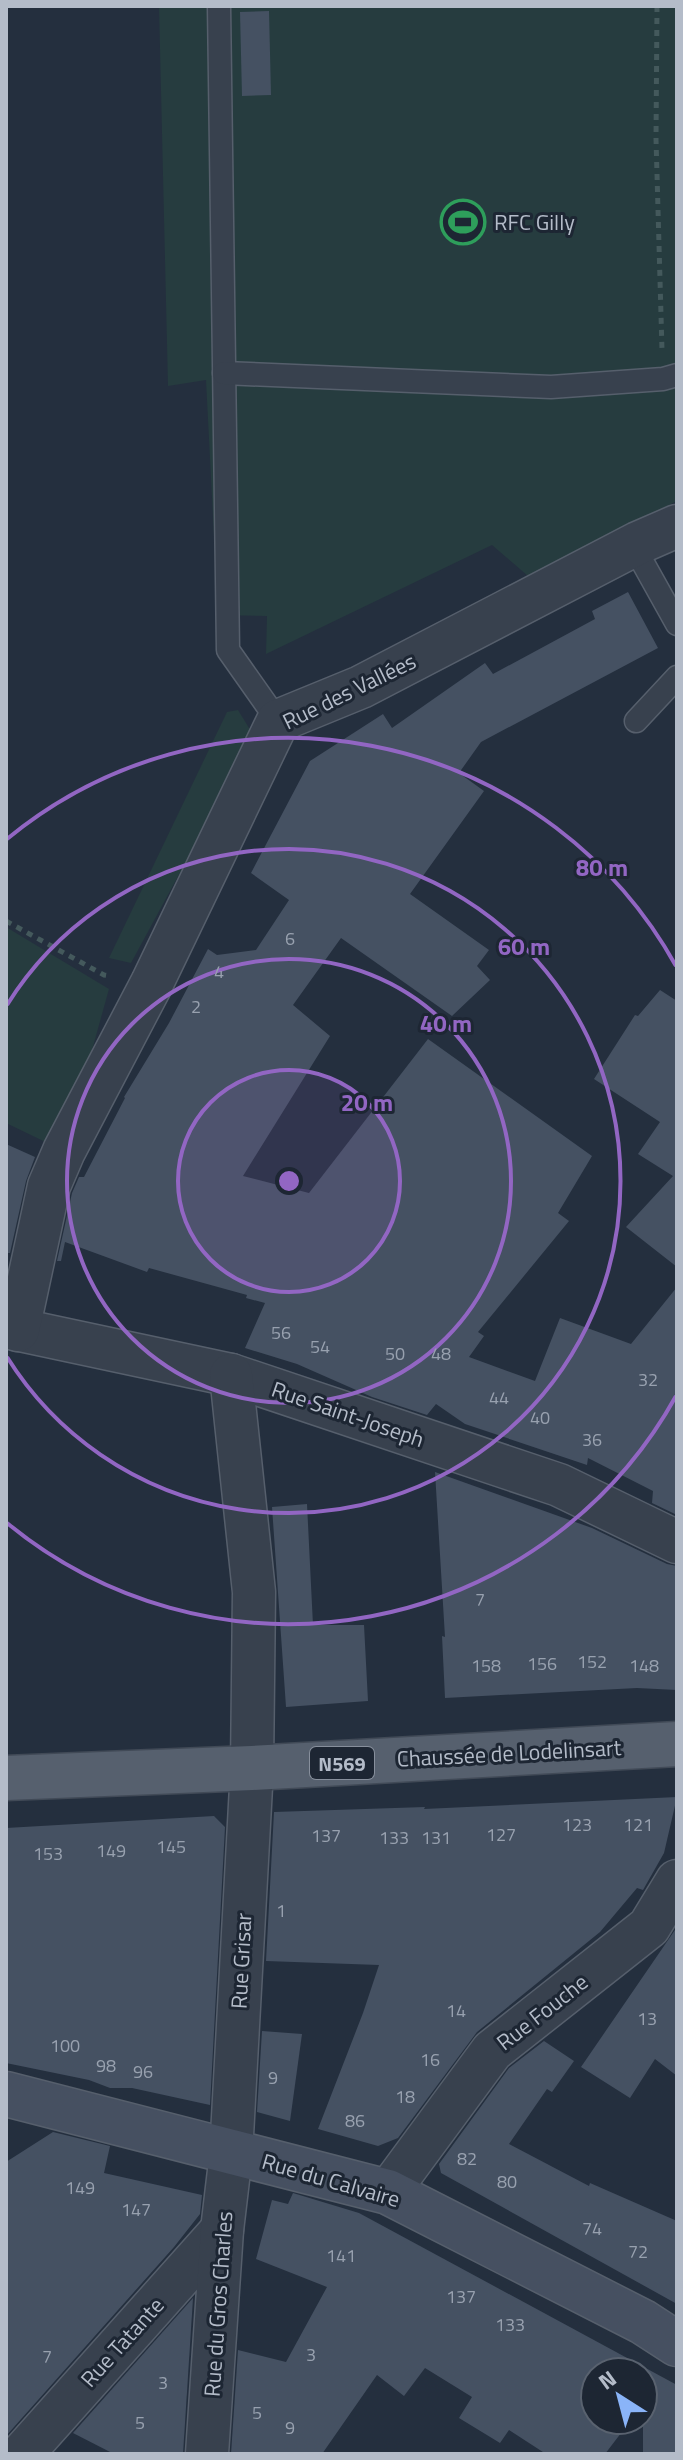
<svg xmlns="http://www.w3.org/2000/svg" width="683" height="2460" font-family="'Titillium Web',sans-serif">
	<style>
		.green { fill: #263c3f }
		.building { fill: #455162 }
		.lines { fill: none; stroke-linecap: round; stroke-linejoin: round }
		.service-casing { stroke: #565f6c; stroke-width: 25 }
		.minor-casing { stroke: #565f6c; stroke-width: 45 }
		.secondary-casing { stroke: #565f6c; stroke-width: 47 }
		.primary-casing { stroke: #414a57; stroke-width: 47 }
		.path { stroke: #44595c; stroke-width: 5; stroke-dasharray: 6 6; stroke-linecap: butt }
		.service { stroke: #38414e; stroke-width: 22 }
		.minor { stroke: #38414e; stroke-width: 42 }
		.secondary { stroke: #465061; stroke-width: 44 }
		.primary { stroke: #56606e; stroke-width: 44 }
		.ring { fill: none; stroke: #9266c3; stroke-width: 4 }
		.labels { text-anchor: middle; dominant-baseline: central; stroke-width: 6; stroke-linejoin: round; paint-order: stroke }
		.number-label { font-size: 18px; fill: #98a1af }
		.shield { fill: #1d2633; stroke: #878f9c; stroke-width: 2 }
		.shield-label { font-size: 20px; font-weight: bold; fill: #b4bcc9 }
		.poi-label { font-size: 22px; fill: #b4bcc9; stroke: #1d2633; text-anchor: start }
		.street-label { font-size: 22px; fill: #b4bcc9; stroke: #1d2633 }
		.centre { fill: #9266c3; stroke: #1d2633; stroke-width: 4 }
		.ring-label { font-size: 24px; text-anchor: middle; font-weight: bold; fill: #9266c3; stroke: #1d2633; stroke-width: 6; stroke-linejoin: round; paint-order: stroke }
	</style>
	<rect width="100%" height="100%" fill="#242f3e"/>
	<g class="green">
		<path d="M159,6h518v495l-149,75 -36,-31 -226,109 1,-38 -49,-1 -12,-235 -38,6z"/>
		<path d="M238,710l16,26 -123,227 -22,-5 118,-246z"/>
		<path d="M6,927l103,62 -45,162 -58,-28z"/>
	</g>
	<g class="building">
		<path d="M269,11l2,84 -29,1 -2,-84z"/>
		<path d="M628,592l30,56 -177,94 -22,31 25,18 -74,103 79,56 -12,16 13,14 -38,36 -111,-78 -48,67 37,31 -87,140 66,17 119,-154 164,117 -34,57 11,8 -91,111 6,4 -15,21 66,24 25,-63 71,26 46,-57v228l-25,-12 1,-12 -65,-33 -1,7 -122,-41 -29,-20 -9,11 -55,-18 -75,-33 -52,-16 20,-45 -19,-5 1,-3 -98,-27 -2,4 -82,-30 -4,19h-4l15,-68 7,-16h5l41,-79 -1,-1 45,-74 39,-74 9,6 39,-5 33,-50 -38,-27 59,-112 73,-47 9,14 93,-65 8,11 102,-55 -3,-8z"/>
		<path d="M660,990l17,11v266l-51,-40 47,-51 -35,-22 22,-32 -66,-43 41,-64 3,1z"/>
		<path d="M6,1144l29,13 -9,24 -16,72h-4z"/>
		<path d="M435,1472l157,56 75,36 10,2v124l-40,-2 -192,10 -3,-62 3,1z"/>
		<path d="M307,1504l6,121h51l4,76 -82,6 -14,-200z"/>
		<path d="M677,1797l-13,56 -21,37 -6,-2 -37,44 -123,100 -79,106 -20,8 -60,-17 45,-116 16,-48 -113,-4 8,-149 151,-5 -1,2z"/>
		<path d="M214,1816l11,11 -15,278 -78,-17h-22l-21,-8 -83,-17v-235z"/>
		<path d="M677,1927v149l-22,-17 -25,39 -49,-31z"/>
		<path d="M262,2031l40,3 -12,87 -33,-9z"/>
		<path d="M544,2041l30,20 -22,31 -5,-3 -38,55 80,42 1,-3 87,38v83l-236,-131 -2,-9 70,-96z"/>
		<path d="M53,2132l57,14 -6,27 98,22 -2,19 -26,33 -168,189v-274z"/>
		<path d="M293,2193l66,20 318,172v69h-34v-82h-48v48h36l-26,34h-59l-37,-24 -9,13 -41,-25 13,-21 -47,-29 -21,28 -27,-21 -55,79h-91l7,-104 48,12 41,-75 -71,-28 16,-59 16,4z"/>
		<path d="M193,2298l-10,156h-69l-41,-21z"/>
	</g>
	<g class="lines">
		<g class="service-casing">
			<g id="service">
				<path d="M219,6l9,644 50,71"/>
				<path d="M224,373l327,14 112,-8 14,-4"/>
				<path d="M633,545l44,79"/>
				<path d="M636,721l41,-44"/>
			</g>
		</g>
		<g class="minor-casing">
			<g id="minor">
				<path d="M6,1327l225,48 328,110 118,57"/>
				<path d="M18,1330l31,-144 15,-35 88,-168 126,-262 83,-34 277,-144 39,-17"/>
				<path d="M388,2192l104,-141 157,-124 28,-46"/>
				<path d="M22,2454l200,-224"/>
				<path d="M207,2454l15,-224 9,-76 21,-386 2,-176 -23,-217"/>
			</g>
		</g>
		<g class="secondary-casing">
			<path id="secondary" d="M6,2094l382,98 255,130 34,22"/>
		</g>
		<g class="primary-casing">
			<path id="primary" d="M6,1778l246,-10 425,-24"/>
		</g>
		<g class="path">
			<path d="M657,6l-1,133 6,211"/>
			<path d="M6,921l98,54 7,1"/>
		</g>
		<use href="#service" class="service"/>
		<use href="#minor" class="minor"/>
		<use href="#secondary" class="secondary"/>
		<use href="#primary" class="primary"/>
	</g>
	<circle cx="289" cy="1181" r="111" fill="#9266c3" fill-opacity=".12"/>
	<g class="ring">
		<circle cx="289" cy="1181" r="111"/>
		<circle cx="289" cy="1181" r="222"/>
		<path d="M7 1005A332 332 0 1 1 7 1357"/>
		<path d="M676 1396A443 443 0 0 1 7 1523M7 839A443 443 0 0 1 676 966"/>
	</g>
	<defs>
		<g id="stadium-ring" transform="scale(2.3)"><circle r="9.5" fill="#1d2633" stroke="#2e9e5b" stroke-width="1.5"/><path d="M0-5a6.5 5 0 1 0 0 10a6.5 5 0 1 0 0-10ZM-3.5-1.8h7v3.6h-7Z" fill="#2e9e5b"/></g>
	</defs>
	<g fill-rule="evenodd">
		<use href="#stadium-ring" x="463" y="222"/>
	</g>
	<g class="labels">
		<g class="number-label">
			<text x="290" y="938">6</text>
			<text x="219" y="971">4</text>
			<text x="196" y="1006">2</text>
			<text x="281" y="1332">56</text>
			<text x="320" y="1346">54</text>
			<text x="395" y="1353">50</text>
			<text x="441" y="1353">48</text>
			<text x="648" y="1379">32</text>
			<text x="499" y="1397">44</text>
			<text x="540" y="1417">40</text>
			<text x="592" y="1439">36</text>
			<text x="480" y="1599">7</text>
			<text x="592" y="1661">152</text>
			<text x="542" y="1663">156</text>
			<text x="486" y="1665">158</text>
			<text x="644" y="1665">148</text>
			<text x="577" y="1824">123</text>
			<text x="638" y="1824">121</text>
			<text x="501" y="1834">127</text>
			<text x="326" y="1835">137</text>
			<text x="394" y="1837">133</text>
			<text x="436" y="1837">131</text>
			<text x="171" y="1846">145</text>
			<text x="111" y="1850">149</text>
			<text x="48" y="1853">153</text>
			<text x="281" y="1910">1</text>
			<text x="456" y="2010">14</text>
			<text x="647" y="2018">13</text>
			<text x="65" y="2045">100</text>
			<text x="430" y="2059">16</text>
			<text x="106" y="2065">98</text>
			<text x="143" y="2071">96</text>
			<text x="273" y="2077">9</text>
			<text x="405" y="2096">18</text>
			<text x="355" y="2120">86</text>
			<text x="467" y="2158">82</text>
			<text x="507" y="2181">80</text>
			<text x="80" y="2187">149</text>
			<text x="136" y="2209">147</text>
			<text x="592" y="2228">74</text>
			<text x="638" y="2251">72</text>
			<text x="341" y="2255">141</text>
			<text x="461" y="2296">137</text>
			<text x="510" y="2324">133</text>
			<text x="311" y="2354">3</text>
			<text x="47" y="2356">7</text>
			<text x="163" y="2382">3</text>
			<text x="257" y="2412">5</text>
			<text x="140" y="2422">5</text>
			<text x="290" y="2427">9</text>
		</g>
		<rect class="shield" x="310" y="1747" width="64" height="32" rx="6"/>
		<g class="shield-label">
			<text x="342" y="1763">N569</text>
		</g>
		<g class="poi-label">
			<text x="494" y="222">RFC Gilly</text>
		</g>
		<g class="street-label">
			<text transform="translate(349 691) rotate(-26)">Rue des Vallées</text>
			<text transform="translate(348 1414) rotate(19)">Rue Saint-Joseph</text>
			<text transform="translate(509 1753) rotate(-3)">Chaussée de Lodelinsart</text>
			<text transform="translate(241 1961) rotate(-87)">Rue Grisar</text>
			<text transform="translate(542 2012) rotate(-38)">Rue Fouche</text>
			<text transform="translate(331 2180) rotate(16)">Rue du Calvaire</text>
			<text transform="translate(218 2304) rotate(-86)">Rue du Gros Charles</text>
			<text transform="translate(122 2342) rotate(-48)">Rue Tatante</text>
		</g>
	</g>
	<circle cx="289" cy="1181" r="12" class="centre"/>
	<g class="ring-label">
		<text x="602" y="876">80 m</text>
		<text x="524" y="955">60 m</text>
		<text x="446" y="1032">40 m</text>
		<text x="367" y="1111">20 m</text>
	</g>
	<rect width="683" height="2460" fill="none" stroke="#b4bcc9" stroke-width="16"/>
	<g transform="translate(619 2396) rotate(324)"><circle r="38" fill="#1d2633" stroke="#59626f" stroke-width="2"/>
	<path d="M0-6L14 30L0 20L-14 30Z" fill="#8ab4f8"/>
	<text y="-12" font-size="22" font-weight="bold" text-anchor="middle" fill="#b4bcc9">N</text>
	</g>
</svg>
